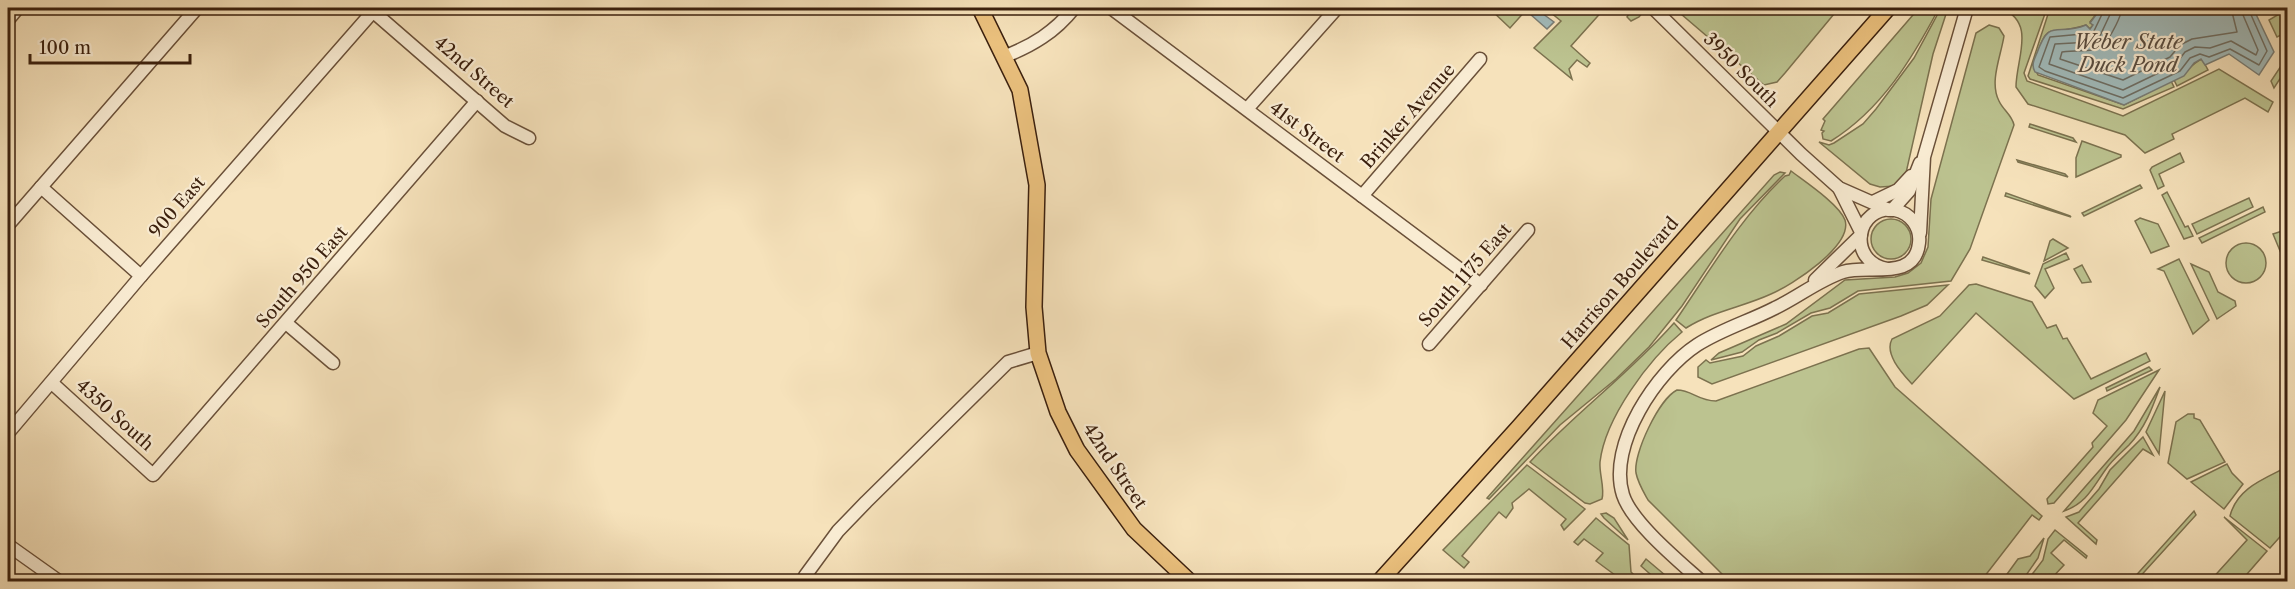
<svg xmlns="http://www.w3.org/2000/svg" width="2295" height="589" font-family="'Libre Caslon Text',serif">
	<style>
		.green { fill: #bcc390; stroke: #7c724f; stroke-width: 1.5 }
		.water { fill: #a1bbbb; stroke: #787d76; stroke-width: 1.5 }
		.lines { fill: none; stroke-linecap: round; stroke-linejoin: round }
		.shore { stroke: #6e6e64; stroke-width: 1.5 }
		.minor-casing { stroke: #6a5039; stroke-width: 15 }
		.major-casing { stroke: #3b200e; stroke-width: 18 }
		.minor { stroke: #f9ecd3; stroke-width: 12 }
		.major { stroke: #ebc17e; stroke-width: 15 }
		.labels { text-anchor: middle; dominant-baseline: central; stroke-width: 4.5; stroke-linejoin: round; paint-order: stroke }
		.street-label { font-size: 18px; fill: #3b200e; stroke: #f9ecd3 }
		.water-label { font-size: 20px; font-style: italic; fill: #5a4e42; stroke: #f9ecd3 }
	</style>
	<rect width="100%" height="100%" fill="#f6e2bb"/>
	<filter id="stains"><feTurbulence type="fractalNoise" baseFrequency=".00333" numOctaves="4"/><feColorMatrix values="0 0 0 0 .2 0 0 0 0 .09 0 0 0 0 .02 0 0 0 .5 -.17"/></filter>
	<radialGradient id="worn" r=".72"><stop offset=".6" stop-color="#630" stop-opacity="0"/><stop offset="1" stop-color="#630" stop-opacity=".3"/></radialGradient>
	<g class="green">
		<path d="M1489,8h39l-18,20z"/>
		<path d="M1545,8h60l-34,38 19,17 -3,4 -10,-7 -8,9 3,10 -38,-31 27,-27z"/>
		<path d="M1625,8h19l1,2 -6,7 -8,4 -4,-4 3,-5z"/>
		<path d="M1674,8h165l-54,65 -8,9 -13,3z"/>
		<path d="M1919,8h20c-27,51 -57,101 -108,133l-8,-2 -1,-6 2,-2 -3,-1 4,-9 -2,-2z"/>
		<path d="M1941,8h7l-15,46 -27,119 -11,13 -15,1 -10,-3 -51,-42 10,3 5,-2 29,-19 13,-15 38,-51z"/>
		<path d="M2001,8h46l-23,65 3,8 96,35 96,-47 54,33 -5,10 -23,-14 -73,36 2,5 -29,14 -20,-18 -97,-31 -12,-17c0,-29 21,-64 -15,-79z"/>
		<path d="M2050,8h51l-11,14 3,3 -3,4 -4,-4c-41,14 -36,-10 -53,40l5,10 86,30 47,-24 3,6 -51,22 -93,-30 -2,-3z"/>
		<path d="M2284,11l3,6v15l-10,5 -8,-17z"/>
		<path d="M1989,25l10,3 5,8c-3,20 -15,46 -5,65 4,9 13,14 15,24l-44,124 -19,32 -93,10 -28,17 -19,5 -34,20 -18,7 -17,12 -31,8 8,-7 67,-29 59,-44 50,-3 13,-4 13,-10 7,-16 3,-48 45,-166z"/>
		<path d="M2287,57v11l-13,20 -3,-7z"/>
		<path d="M2202,59l6,11 -31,16 -3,-6c12,-5 16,-16 28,-21z"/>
		<path d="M2030,124l43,14 3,4 -47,-15z"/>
		<path d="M2082,141l39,14v2l-45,20v-19z"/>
		<path d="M2180,153l4,9 -25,12 5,12 -6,3 -8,-19 2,-3z"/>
		<path d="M2017,160l48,14 3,3 -50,-15z"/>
		<path d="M1791,171c13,10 48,33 54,49 8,26 -53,65 -74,74 -28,13 -58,17 -85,34l-10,-8c35,-51 64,-102 109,-144l4,-1z"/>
		<path d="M1780,172l5,1 -45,46 -58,87 -33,41 -33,32 -56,46 -71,74 -2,-1 287,-323z"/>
		<path d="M2140,185l2,3 -58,28 -2,-3z"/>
		<path d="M2167,192l18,35 3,-1 5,10 -9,3 -22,-44z"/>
		<path d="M2006,193l64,23 1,1 -66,-21z"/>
		<path d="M2249,198l4,9 -56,27 -5,-10z"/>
		<path d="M2263,207l2,5 -63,31 -3,-5z"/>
		<path d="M2140,218l18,6 11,22 -18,7 -16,-32z"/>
		<circle cx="1891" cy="239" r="20"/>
		<path d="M2282,231l5,2v34l-3,2 -1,-11 -10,-24z"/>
		<path d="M2053,239l15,9 -24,13 6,-20z"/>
		<circle cx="2246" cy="263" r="20"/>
		<path d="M2066,253l3,6 -24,10 9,19 -9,10 -10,-12 8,-22z"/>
		<path d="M1983,257l46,16 1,1 -48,-14z"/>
		<path d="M2179,259l30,61 -16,14 -29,-63 -6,-2z"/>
		<path d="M2191,264l18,8 9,20 17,9 1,5 -19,13z"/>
		<path d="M2082,265l9,17 -9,1 -8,-14z"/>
		<path d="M1976,284l56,18 15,26 9,-3 7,14 4,-1 24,41 55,-26 4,8 -76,38 -98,-86 -64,71c-10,-11 -28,-30 -20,-45l48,-23 29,-31z"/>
		<path d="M1948,285l-21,20 -26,11 -189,68 -14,-7v-10l8,-7 4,3 33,-7 13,-10 23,-10 33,-20 16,-3 31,-19z"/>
		<path d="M1674,323l8,9c-33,27 -77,86 -82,130 -1,12 5,26 2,37l-12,5 -5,-1 -55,-41c45,-49 99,-88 144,-139z"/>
		<path d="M1869,348l26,39 147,129 -3,4 -7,-5 -51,66h-252l-81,-81c-5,-9 -10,-17 -12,-27 -3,-19 23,-74 41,-83 15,0 21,11 39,11l143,-52z"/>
		<path d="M2149,367l3,3 -45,21 -1,-3z"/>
		<path d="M2159,370l-33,50 -72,83 -6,1 -1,-5 46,-52 -1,-4 15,-17 -14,-13 5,-13z"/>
		<path d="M2160,387c-8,22 -15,41 -31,58 -8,8 -17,15 -23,24 -13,18 -19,34 -42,42l70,-80z"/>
		<path d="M2165,391l-6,63 -13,-22z"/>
		<path d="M2188,414h6v4l6,2 25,42 -38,17 -19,-16 8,-41z"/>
		<path d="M2143,437l10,18 -10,-6 -65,74 19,17 -1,4 -30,-27 13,-5 20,-23 11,-19z"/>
		<path d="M2227,464l5,9 11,11 -19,25 -33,-27z"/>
		<path d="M1527,465l58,44 -21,21 -3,-5 5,-6 -37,-30 -17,14 1,5 -7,10 -7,-6 -37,44 7,6 -5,6 -21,-18z"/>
		<path d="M2287,467v62l-17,19 -40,-32c7,-28 34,-37 57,-49z"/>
		<path d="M2194,511l2,4 -60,66h-5z"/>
		<path d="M1606,513l8,5 14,22 -24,-22 -3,-4z"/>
		<path d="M2224,517l43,34 -26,30h-31l37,-41z"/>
		<path d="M1596,518l33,27 2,27 5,5 -4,4 -8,-4 -5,1 -23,-17 7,-8 -19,-14 -6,6 -4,-3z"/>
		<path d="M2055,530l32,26 -1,2 -22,-18 -13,13 13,12 -15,16h-22l16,-21 5,-21z"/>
		<path d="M2044,538l-6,20 -16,23h-20l16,-22 12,-3z"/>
		<path d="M1646,559l26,22h-14l-17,-15z"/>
	</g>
	<g class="water">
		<path d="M1535,8l19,14 -7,7 -17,-15z"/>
		<path d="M2101,8h152l21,44 -15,23 -30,-21 -24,11 -4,-6 -7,4 -10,13 -60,29 -89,-33c-4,-7 -1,-12 2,-19 13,-37 20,-16 49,-28l4,4 3,-4 -3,-2z"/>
	</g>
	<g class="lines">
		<g class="shore">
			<path d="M2105,8l-12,25 -43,4 -11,30 6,4 78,27 57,-27 10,-13 10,-4 9,3 21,-8 29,16 8,-14 -19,-43"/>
			<path d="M2113,8l-14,30 -8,4 -36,2 -6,20 74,26 52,-25 10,-13 10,-5 15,1 21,-7 25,14 2,-5 -18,-42"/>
			<path d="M2122,8c-1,7 -3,11 -6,17 -16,33 -22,23 -54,27l-2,7 63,21 47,-23 10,-12 12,-6 45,-7 -6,-24"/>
		</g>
		<g class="minor-casing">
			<g id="minor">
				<path d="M369,8l136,118 24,12"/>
				<path d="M1111,8l370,277"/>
				<path d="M1653,8l148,146 38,34 50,22"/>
				<path d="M8,20l10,-12"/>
				<path d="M1003,57c29,-11 52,-25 71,-49"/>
				<path d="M1247,109l90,-101"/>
				<path d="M41,187l100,89"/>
				<path d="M1839,188l22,44"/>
				<path d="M1362,196l118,-137"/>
				<path d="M1873,202l25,-12 13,-14"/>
				<path d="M1892,210l17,-19 11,-28"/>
				<path d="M8,225l189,-217"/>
				<path d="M1920,233l4,-76 43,-149"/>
				<path d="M1815,280l46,-45"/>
				<path d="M286,323l47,40"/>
				<path d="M1429,344l99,-114"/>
				<path d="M52,383l101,92 324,-374"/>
				<path d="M8,433l133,-157 235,-268"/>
				<path d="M8,545l52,37"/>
				<path d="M805,576l33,-45 28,-29 142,-140 30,-9"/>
				<path d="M1702,582c-22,-20 -70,-59 -79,-87 -16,-50 34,-124 74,-150 25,-16 53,-24 78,-37 23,-11 44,-28 68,-36 25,-8 72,10 76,-29 2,-16 -9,-30 -24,-33 -39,-6 -49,51 -8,59"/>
			</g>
		</g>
		<g class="major-casing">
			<g id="major">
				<path d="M980,8l40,82 17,95 -3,122 4,46 20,59 19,38 57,79 56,53"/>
				<path d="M1379,582l140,-155 369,-419"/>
			</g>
		</g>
		<use href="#minor" class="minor"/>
		<use href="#major" class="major"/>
	</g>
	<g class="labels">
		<g class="street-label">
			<text transform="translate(1741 70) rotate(45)">3950 South</text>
			<text transform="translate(474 72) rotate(41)">42nd Street</text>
			<text transform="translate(1408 116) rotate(-49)">Brinker Avenue</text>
			<text transform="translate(1307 132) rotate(37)">41st Street</text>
			<text transform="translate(177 207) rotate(-49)">900 East</text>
			<text transform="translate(1465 275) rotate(-49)">South 1175 East</text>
			<text transform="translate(302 277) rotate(-49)">South 950 East</text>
			<text transform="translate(1620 283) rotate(-49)">Harrison Boulevard</text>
			<text transform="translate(115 415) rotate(42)">4350 South</text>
			<text transform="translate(1115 466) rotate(56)">42nd Street</text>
		</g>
		<g class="water-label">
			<text x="2128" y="42">Weber State<tspan x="2128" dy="23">Duck Pond</tspan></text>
		</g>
	</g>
	<rect width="2295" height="589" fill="none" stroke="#f6e2bb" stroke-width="30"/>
	<rect x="9" y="9" width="2277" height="571" fill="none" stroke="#3b200e" stroke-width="3"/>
	<rect x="15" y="15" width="2265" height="559" fill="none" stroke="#3b200e" stroke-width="1.5"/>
	<path d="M30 54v9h160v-9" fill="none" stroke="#3b200e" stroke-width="3"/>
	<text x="39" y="54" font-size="18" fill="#3b200e" stroke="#f9ecd3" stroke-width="4.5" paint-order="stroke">100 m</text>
	<rect width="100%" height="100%" filter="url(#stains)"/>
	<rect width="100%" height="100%" fill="url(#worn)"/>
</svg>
